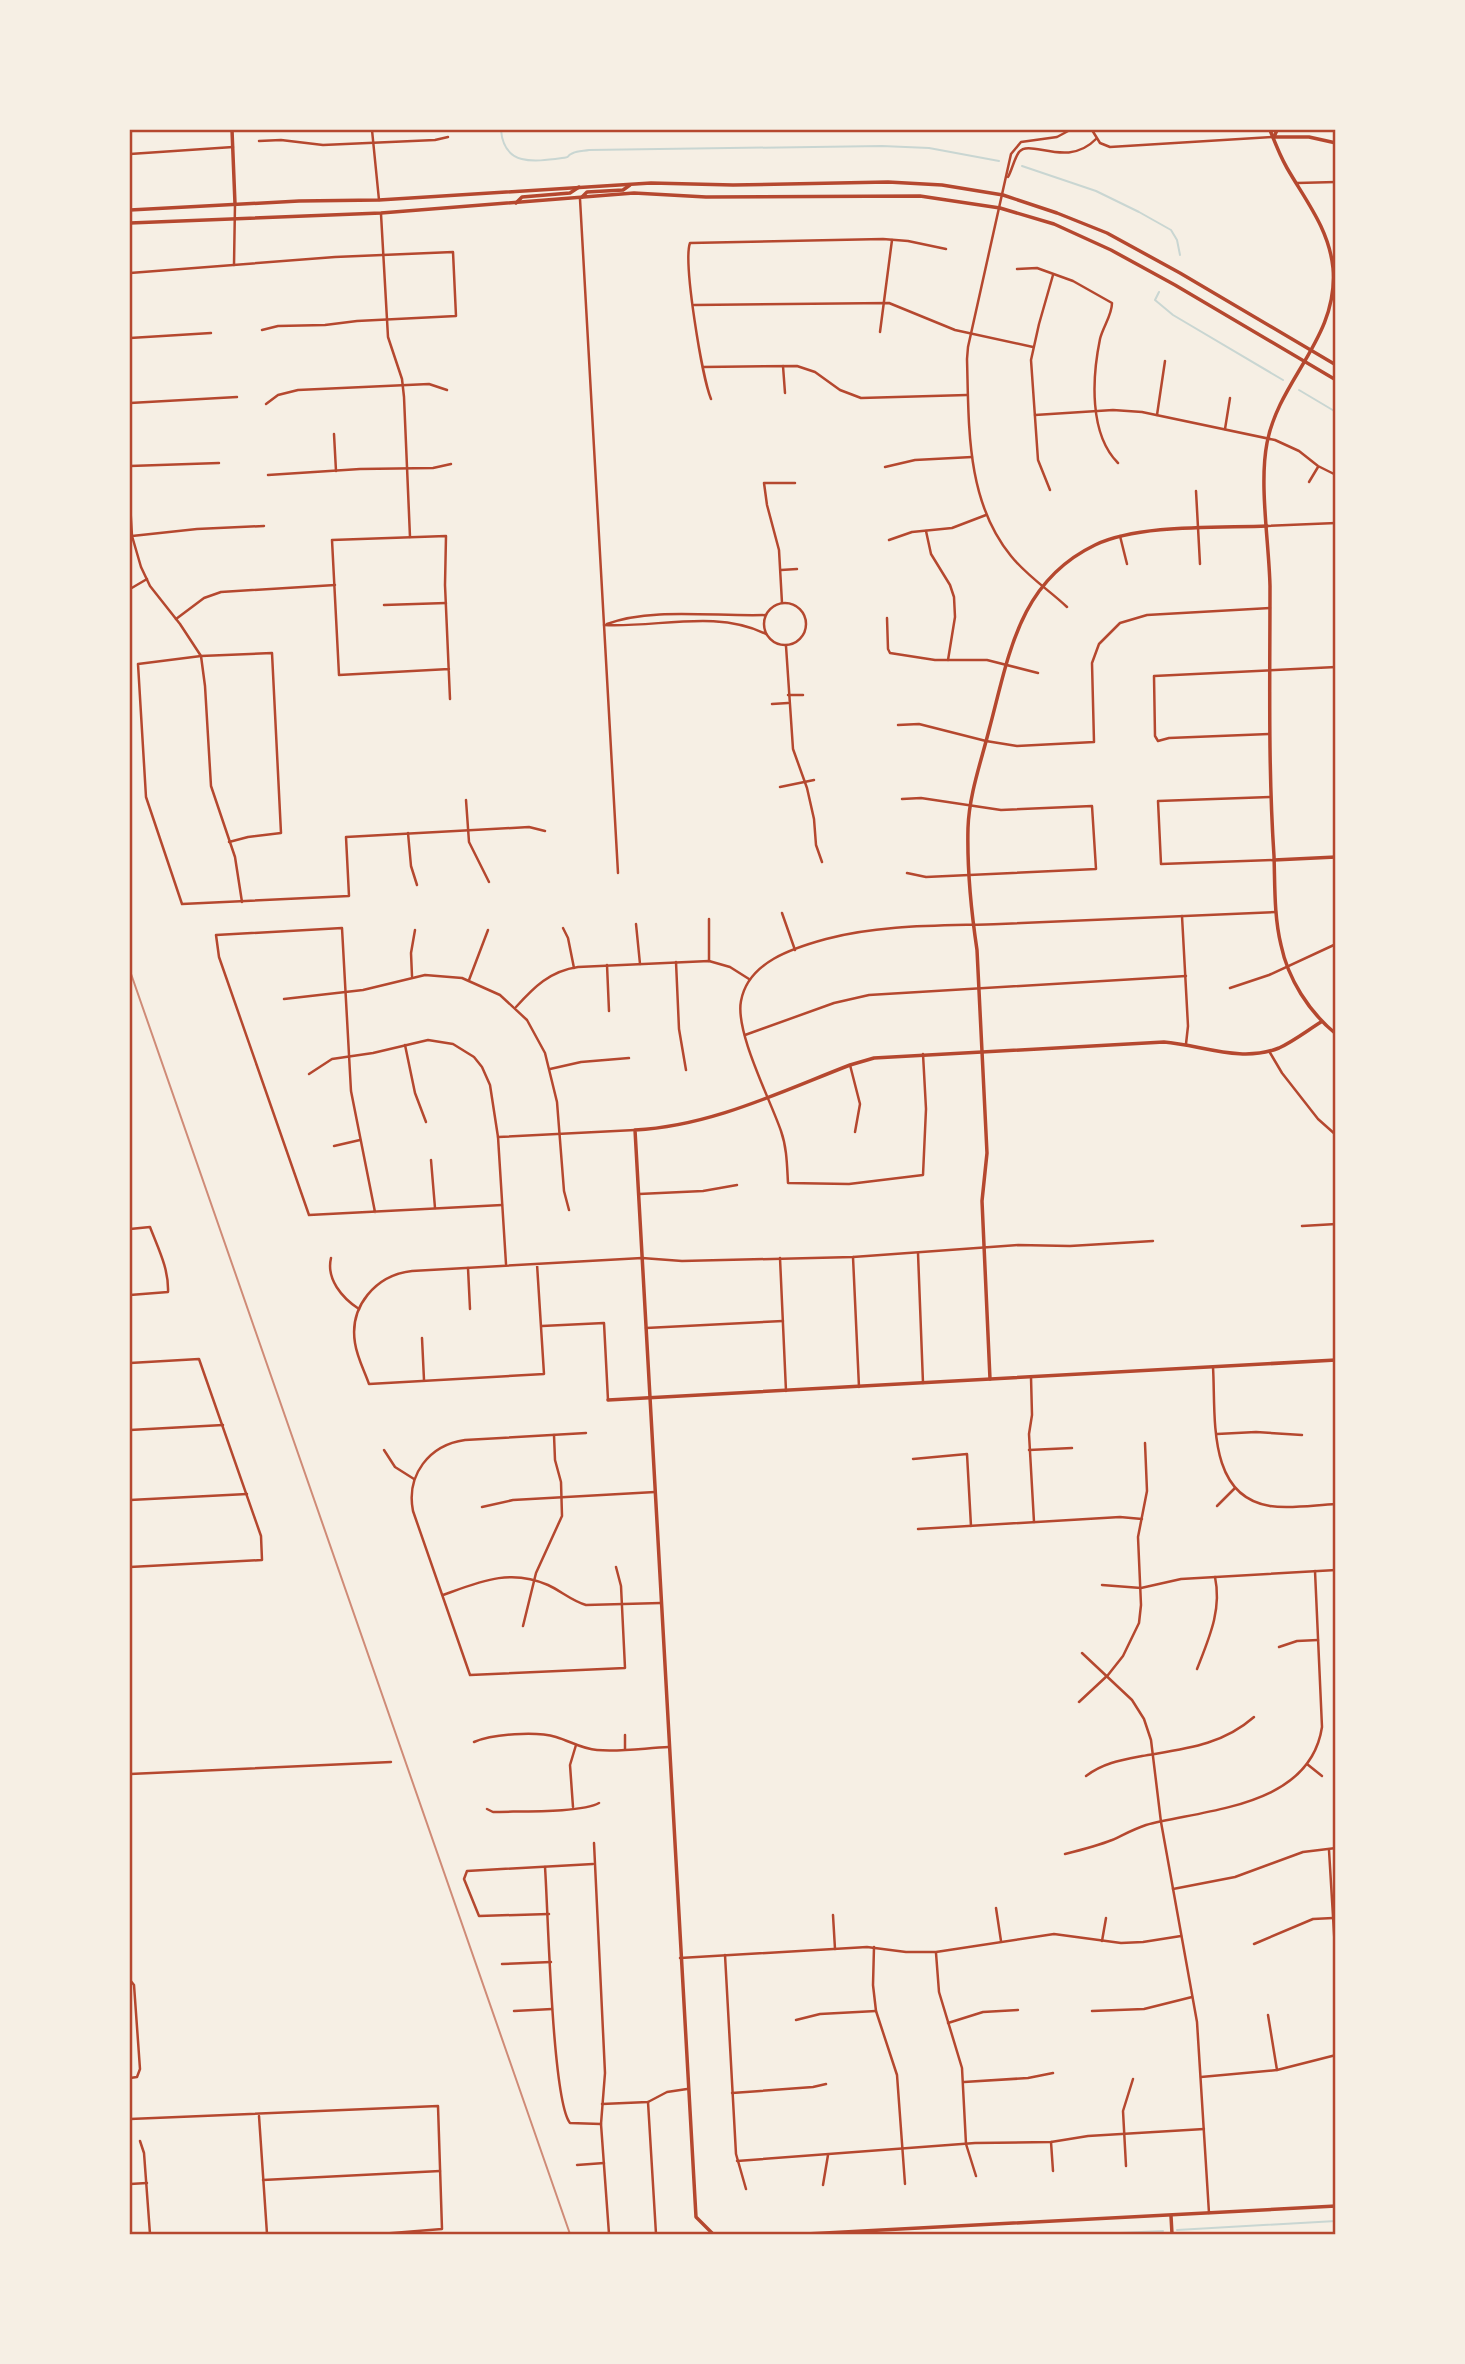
<svg xmlns="http://www.w3.org/2000/svg" width="1465" height="2364" font-family="'Crimson Pro',serif">
	<style>
		.lines { fill: none; stroke-linecap: round; stroke-linejoin: round }
		.stream { stroke: #c9d6d2; stroke-width: 2 }
		.minor { stroke: #b5482f; stroke-width: 2.5 }
		.tertiary { stroke: #b5482f; stroke-width: 3.5 }
		.secondary { stroke: #b5482f; stroke-width: 3.5 }
		.rail { stroke: #cf8b77; stroke-width: 2 }
		.neatline { fill: none; stroke: #b5482f; stroke-width: 2.5 }
	</style>
	<rect width="100%" height="100%" fill="#f6efe4"/>
	<g class="lines">
		<g class="stream">
			<path d="M501,130c3,36 32,32 61,28 10,-1 2,-1 11,-5 4,-2 11,-2 16,-3l293,-4 47,2 70,13"/>
			<path d="M1022,166l74,25 43,21 32,18 6,10 3,15"/>
			<path d="M1159,292l-4,8 18,15 110,65"/>
			<path d="M1299,390l37,22"/>
			<path d="M1177,2230l159,-9"/>
			<path d="M1098,2234l65,-3"/>
		</g>
		<g class="minor">
			<path d="M372,130l7,70"/>
			<path d="M1092,130l8,13 10,4 164,-10"/>
			<path d="M259,141l22,-1 42,5 112,-5 13,-3"/>
			<path d="M130,154l103,-7"/>
			<path d="M1008,177c4,-7 6,-18 11,-25 11,-14 48,17 77,-13"/>
			<path d="M1297,183l39,-1"/>
			<path d="M580,199l38,674"/>
			<path d="M381,214l7,123 14,42 2,18 6,140"/>
			<path d="M234,265l1,-61"/>
			<path d="M1017,269l20,-1 36,13 39,22c0,12 -9,24 -12,36 -8,39 -11,95 18,124"/>
			<path d="M130,273l205,-16 118,-5 3,64 -99,5 -32,4 -47,1 -16,4"/>
			<path d="M694,305l195,-2 66,27 78,17"/>
			<path d="M880,332l12,-92"/>
			<path d="M130,338l81,-5"/>
			<path d="M783,366l2,27"/>
			<path d="M703,367l94,-1 18,6 25,18 21,8 106,-3"/>
			<path d="M711,399c-9,-22 -28,-137 -21,-156l193,-4 25,2 38,8"/>
			<path d="M130,403l107,-6"/>
			<path d="M266,404l12,-9 20,-5 131,-6 18,6"/>
			<path d="M1035,415l78,-5 29,2 133,28 24,11 19,15 18,9"/>
			<path d="M1157,415l8,-54"/>
			<path d="M1225,429l5,-31"/>
			<path d="M334,434l2,37"/>
			<path d="M130,466l89,-3"/>
			<path d="M885,467l30,-7 57,-3"/>
			<path d="M268,475l92,-6 73,-1 18,-4"/>
			<path d="M1309,482l9,-15"/>
			<path d="M1050,490l-12,-30 -7,-100 8,-36 14,-49"/>
			<path d="M1196,491l4,73"/>
			<path d="M130,503l2,33 9,31 9,19 30,38 21,32 4,30 6,100 24,71 7,45"/>
			<path d="M1267,526l69,-3"/>
			<path d="M926,531l5,23 19,31 4,12 1,20 -7,43"/>
			<path d="M132,536l65,-7 67,-3"/>
			<path d="M1120,536l7,28"/>
			<path d="M889,540l23,-8 40,-4 34,-13"/>
			<path d="M781,570l16,-1"/>
			<path d="M130,589l17,-10"/>
			<path d="M782,603l-3,-53 -12,-45 -3,-22h31"/>
			<circle cx="785" cy="624" r="21"/>
			<path d="M384,605l62,-2"/>
			<path d="M1067,607c-18,-17 -40,-31 -56,-51 -45,-55 -42,-129 -44,-197l1,-12 43,-193 10,-12 36,-5 13,-7"/>
			<path d="M887,618l1,31 2,4 45,7h52l51,13"/>
			<path d="M176,619l28,-21 17,-6 114,-7"/>
			<path d="M607,624c44,-17 111,-7 159,-9"/>
			<path d="M604,625c53,3 112,-16 162,9"/>
			<path d="M786,646l7,103 14,39 7,31 2,26 6,17"/>
			<path d="M449,669l-110,6 -7,-135 114,-4 -1,49 5,114"/>
			<path d="M788,695h15"/>
			<path d="M772,704l16,-1"/>
			<path d="M898,725l21,-1 67,17 31,5 77,-4 -2,-79 7,-19 21,-21 27,-8 123,-7"/>
			<path d="M1336,731v9"/>
			<path d="M1269,734l-100,4 -11,3 -3,-5 -1,-60 182,-9"/>
			<path d="M780,787l34,-7"/>
			<path d="M1270,797l-112,4 3,63 113,-4"/>
			<path d="M902,799l19,-1 80,12 91,-4 4,63 -170,8 -19,-4"/>
			<path d="M466,800l3,42 20,40"/>
			<path d="M408,833l3,33 6,19"/>
			<path d="M229,842l19,-5 33,-4 -9,-180 -71,3 -63,8 8,133 36,107 167,-8 -3,-59 183,-10 16,4"/>
			<path d="M782,913l13,37"/>
			<path d="M1182,916l6,110 -2,18"/>
			<path d="M709,919v42"/>
			<path d="M636,924l4,40"/>
			<path d="M563,928l5,10 6,30"/>
			<path d="M676,962l3,67 7,41"/>
			<path d="M607,965l2,46"/>
			<path d="M412,976l-1,-23 4,-23"/>
			<path d="M469,980l19,-50"/>
			<path d="M1230,988l39,-13 67,-31"/>
			<path d="M284,999l79,-9 62,-15 37,3 38,17 27,25 18,33 12,49 7,89 5,19"/>
			<path d="M516,1007c18,-20 34,-36 62,-40l131,-6 21,6 19,12"/>
			<path d="M745,1035l89,-32 35,-8 317,-19"/>
			<path d="M405,1045l10,48 11,29"/>
			<path d="M1269,1051l13,22 36,46 18,16"/>
			<path d="M923,1054l3,55 -3,66 -74,9 -61,-1c-1,-17 -1,-35 -7,-52 -11,-32 -46,-99 -40,-130 7,-39 52,-53 85,-62 56,-15 117,-13 174,-15 92,-4 184,-8 276,-12"/>
			<path d="M850,1065l10,39 -5,28"/>
			<path d="M550,1069l31,-7 48,-4"/>
			<path d="M309,1074l23,-15 41,-6 55,-13 25,4 21,13 8,10 8,18 8,52 8,127"/>
			<path d="M498,1137l137,-7"/>
			<path d="M334,1146l26,-6"/>
			<path d="M431,1160l4,48"/>
			<path d="M639,1194l64,-3 34,-6"/>
			<path d="M375,1212l-24,-121 -9,-163 -126,7 3,22 90,258 193,-10"/>
			<path d="M1302,1226l34,-2"/>
			<path d="M130,1229l20,-2c8,21 19,42 18,65l-38,3"/>
			<path d="M918,1253l5,130"/>
			<path d="M853,1257l6,130"/>
			<path d="M331,1258c-5,21 11,40 28,51"/>
			<path d="M780,1258l6,133"/>
			<path d="M537,1264l7,110 -175,10c-5,-14 -12,-27 -14,-41 -6,-37 21,-68 57,-72l230,-13 40,3 171,-4 165,-12 52,1 83,-5"/>
			<path d="M468,1268l2,41"/>
			<path d="M542,1326l62,-3 4,77"/>
			<path d="M646,1328l137,-7"/>
			<path d="M422,1338l2,42"/>
			<path d="M130,1363l69,-4 62,177 1,24 -132,7"/>
			<path d="M1213,1367c3,48 -7,129 57,139 21,3 44,-1 66,-2"/>
			<path d="M1031,1377l1,38 -3,19 5,88"/>
			<path d="M130,1430l93,-5"/>
			<path d="M586,1433l-121,7c-36,5 -59,35 -52,71l57,164 155,-7 -4,-82 -5,-19"/>
			<path d="M1217,1434l39,-2 46,3"/>
			<path d="M384,1450l11,17 19,12"/>
			<path d="M1029,1450l43,-2"/>
			<path d="M913,1459l54,-5 4,72"/>
			<path d="M130,1500l117,-6"/>
			<path d="M1217,1506l18,-18"/>
			<path d="M482,1507l31,-7 142,-8"/>
			<path d="M918,1529l202,-12 22,2"/>
			<path d="M1102,1585l39,3 40,-9 155,-9"/>
			<path d="M443,1595c36,-13 67,-27 105,-10 13,6 24,16 38,20l75,-2"/>
			<path d="M523,1626l13,-53 26,-57 -1,-34 -6,-22 -1,-25"/>
			<path d="M1279,1647l18,-6 21,-1"/>
			<path d="M1082,1653l50,47 12,19 7,21 10,82 36,200 12,191"/>
			<path d="M1197,1669c12,-31 25,-59 18,-92"/>
			<path d="M1079,1702l29,-27 15,-19 16,-33 2,-18 -3,-68 9,-46 -2,-48"/>
			<path d="M625,1735v14"/>
			<path d="M474,1742c19,-8 62,-11 82,-5 14,4 26,12 41,13 24,2 48,-2 72,-3"/>
			<path d="M1307,1764l15,12"/>
			<path d="M130,1774l261,-12"/>
			<path d="M1086,1776c17,-13 35,-16 56,-20 41,-7 79,-10 112,-39"/>
			<path d="M573,1807l-3,-42 6,-20"/>
			<path d="M487,1809l6,3c23,-1 89,1 106,-9"/>
			<path d="M594,1843l11,230 -4,51 8,110"/>
			<path d="M1329,1850l7,116"/>
			<path d="M1065,1854c16,-4 32,-8 47,-14 11,-5 22,-11 34,-15 61,-16 164,-18 176,-98l-7,-156"/>
			<path d="M545,1867c3,41 7,234 25,256l31,1"/>
			<path d="M1173,1889l62,-12 68,-25 33,-4"/>
			<path d="M996,1908l5,33"/>
			<path d="M549,1914l-70,2 -15,-37 3,-8 126,-7"/>
			<path d="M833,1915l2,34"/>
			<path d="M1102,1941l4,-23"/>
			<path d="M1254,1944l59,-25 20,-1"/>
			<path d="M874,1947l-1,38 3,26 21,64 8,109"/>
			<path d="M936,1953l3,39 23,76 4,76 10,32"/>
			<path d="M725,1955l11,199 10,35"/>
			<path d="M680,1958l187,-11 39,5h30l118,-18 67,9 22,-1 38,-6"/>
			<path d="M502,1964l49,-2"/>
			<path d="M130,1980l4,5 6,84 -3,8 -7,1"/>
			<path d="M514,2011l38,-2"/>
			<path d="M1092,2011l52,-2 48,-12"/>
			<path d="M1268,2015l9,55"/>
			<path d="M796,2020l24,-6 56,-3"/>
			<path d="M948,2023l35,-11 35,-2"/>
			<path d="M1201,2077l76,-7 59,-15"/>
			<path d="M964,2082l64,-4 25,-5"/>
			<path d="M732,2093l81,-6 13,-3"/>
			<path d="M648,2102l8,132"/>
			<path d="M602,2104l46,-2 19,-10 20,-3"/>
			<path d="M259,2116l8,118"/>
			<path d="M130,2119l308,-13 4,123 -62,5"/>
			<path d="M140,2141l4,12 6,81"/>
			<path d="M1051,2142l2,29"/>
			<path d="M737,2161l238,-18 76,-1 37,-6 116,-7"/>
			<path d="M577,2165l27,-2"/>
			<path d="M1126,2166l-3,-55 10,-32"/>
			<path d="M263,2180l177,-9"/>
			<path d="M130,2184l17,-1"/>
			<path d="M823,2185l5,-30"/>
		</g>
		<g class="tertiary">
			<path d="M232,130l3,74"/>
			<path d="M1270,130c5,13 10,26 17,38 19,33 42,61 46,100 6,70 -54,111 -66,175 -8,41 2,100 3,143 0,90 -2,180 4,270 1,30 0,60 7,89 7,34 28,67 55,89"/>
			<path d="M1274,137h35l27,6"/>
			<path d="M1274,137l3,-7"/>
			<path d="M1274,860l62,-3"/>
			<path d="M990,1379l-8,-178 5,-48 -10,-203c-6,-40 -10,-82 -9,-122 1,-33 13,-66 21,-98 20,-74 29,-148 106,-185 44,-21 123,-17 172,-19"/>
			<path d="M608,1400l728,-40"/>
			<path d="M1171,2216l1,18"/>
			<path d="M713,2234l-17,-17 -61,-1087c76,-4 145,-38 215,-65l24,-7 290,-16c38,3 77,21 115,6 15,-7 29,-18 42,-26"/>
			<path d="M806,2234l530,-28"/>
		</g>
		<g class="secondary">
			<path d="M582,197l5,-5 36,-2 7,-5"/>
			<path d="M516,203l6,-6 48,-4 9,-6"/>
			<path d="M130,210l169,-9 80,-1 272,-17 82,2 155,-3 54,3 61,10 54,18 50,20 73,40 156,92"/>
			<path d="M130,223l251,-10 253,-20 72,4 214,-1 80,12 54,16 57,26 64,35 161,95"/>
		</g>
		<path class="rail" d="M130,971l440,1263"/>
	</g>
	<rect width="1465" height="2364" fill="none" stroke="#f6efe4" stroke-width="262"/>
	<rect x="131" y="131" width="1203" height="2102" class="neatline"/>
</svg>
